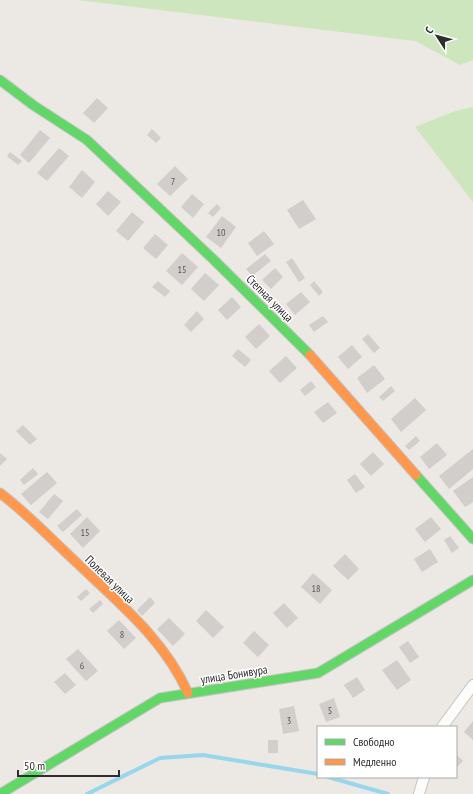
<svg xmlns="http://www.w3.org/2000/svg" width="473" height="794" font-family="'PT Sans Narrow',sans-serif">
	<style>
		.green { fill: #cee6be }
		.lines { fill: none; stroke-linecap: round; stroke-linejoin: round }
		.stream { stroke: #99d6ec; stroke-width: 4 }
		.building { fill: #d1cecb }
		.street-casing { stroke: #c5c4c5; stroke-width: 12 }
		.fast-casing { stroke: #c5c4c5; stroke-width: 11 }
		.slow-casing { stroke: #c5c4c5; stroke-width: 11 }
		.street { stroke: #fcfcfb; stroke-width: 10 }
		.fast { stroke: #63d668; stroke-width: 9 }
		.slow { stroke: #ff974d; stroke-width: 9 }
		.labels { text-anchor: middle; dominant-baseline: central; stroke-width: 3; stroke-linejoin: round; paint-order: stroke }
		.number-label { font-size: 10px; fill: #585857 }
		.street-label { font-size: 12px; fill: #2e2e2e; stroke: #fff }
	</style>
	<rect width="100%" height="100%" fill="#ece8e4"/>
	<g class="green">
		<path d="M78,0h395v60l-13,5 -45,-24z"/>
		<path d="M473,107v95l-58,-75 40,-16z"/>
	</g>
	<g class="lines">
		<g class="stream">
			<path d="M328,777l60,17"/>
			<path d="M87,794l73,-36 43,-3 115,19"/>
		</g>
	</g>
	<g class="building">
		<path d="M97,98l11,10 -14,15 -11,-10z"/>
		<path d="M152,129l9,9 -5,5 -9,-8z"/>
		<path d="M40,130l10,8 -21,25 -9,-8z"/>
		<path d="M59,148l10,8 -22,25 -10,-8z"/>
		<path d="M10,152l12,9 -4,4 -11,-9z"/>
		<path d="M175,166l13,13 -18,17 -13,-12z"/>
		<path d="M82,170l13,12 -13,16 -13,-11z"/>
		<path d="M108,191l13,11 -13,14 -12,-12z"/>
		<path d="M192,194l12,10 -11,14 -12,-11z"/>
		<path d="M303,200l13,19 -17,10 -12,-19z"/>
		<path d="M217,204l4,4 -8,9 -5,-4z"/>
		<path d="M132,212l12,10 -16,19 -12,-10z"/>
		<path d="M222,216l14,11 -15,21 -15,-11z"/>
		<path d="M264,231l10,13 -17,12 -9,-13z"/>
		<path d="M155,234l13,11 -12,14 -13,-11z"/>
		<path d="M182,253l16,14 -16,18 -16,-14z"/>
		<path d="M265,254l6,7 -19,15 -6,-7z"/>
		<path d="M292,258l13,20 -6,4 -13,-20z"/>
		<path d="M275,268l8,9 -12,12 -9,-9z"/>
		<path d="M205,273l14,12 -15,16 -13,-12z"/>
		<path d="M158,281l12,10 -5,6 -13,-10z"/>
		<path d="M314,281l9,11 -4,4 -9,-11z"/>
		<path d="M301,292l9,10 -15,13 -9,-11z"/>
		<path d="M232,297l9,10 -14,13 -9,-10z"/>
		<path d="M197,311l7,8 -13,13 -7,-7z"/>
		<path d="M323,316l5,6 -14,10 -5,-7z"/>
		<path d="M259,324l11,12 -14,13 -11,-12z"/>
		<path d="M368,334l12,14 -6,5 -12,-14z"/>
		<path d="M352,345l10,12 -14,12 -10,-12z"/>
		<path d="M238,349l13,11 -6,7 -13,-11z"/>
		<path d="M286,356l11,12 -17,15 -11,-12z"/>
		<path d="M374,365l11,14 -18,14 -10,-15z"/>
		<path d="M311,381l5,6 -11,9 -5,-6z"/>
		<path d="M391,386l4,5 -12,10 -4,-4z"/>
		<path d="M415,398l11,12 -25,22 -10,-13z"/>
		<path d="M328,402l9,11 -14,10 -9,-11z"/>
		<path d="M23,425l14,14 -7,6 -14,-14z"/>
		<path d="M416,436l4,5 -11,9 -4,-4z"/>
		<path d="M437,443l10,12 -18,14 -9,-12z"/>
		<path d="M473,449v20l-24,20 -10,-13z"/>
		<path d="M373,452l11,12 -13,12 -11,-12z"/>
		<path d="M0,453l7,6 -7,7z"/>
		<path d="M33,468l5,6 -14,11 -4,-5z"/>
		<path d="M47,472l10,11 -26,22 -10,-11z"/>
		<path d="M355,474l10,13 -9,6 -9,-13z"/>
		<path d="M473,477v25l-8,5 -12,-16z"/>
		<path d="M54,494l9,7 -15,18 -9,-7z"/>
		<path d="M77,509l5,6 -19,17 -6,-6z"/>
		<path d="M87,517l13,14 -17,17 -13,-14z"/>
		<path d="M431,517l10,12 -16,13 -10,-13z"/>
		<path d="M450,536l9,12 -7,5 -8,-13z"/>
		<path d="M430,549l8,13 -16,10 -8,-13z"/>
		<path d="M345,554l14,15 -11,11 -15,-14z"/>
		<path d="M313,573l19,17 -12,14 -19,-17z"/>
		<path d="M86,589l4,4 -9,8 -4,-4z"/>
		<path d="M150,597l5,6 -13,13 -5,-6z"/>
		<path d="M100,600l3,4 -10,9 -4,-4z"/>
		<path d="M284,603l14,15 -11,10 -14,-15z"/>
		<path d="M206,610l18,17 -11,11 -17,-17z"/>
		<path d="M169,618l16,16 -12,12 -16,-17z"/>
		<path d="M119,620l17,18 -12,11 -17,-18z"/>
		<path d="M254,631l15,14 -11,12 -15,-14z"/>
		<path d="M408,641l11,16 -9,6 -11,-16z"/>
		<path d="M78,649l20,22 -12,10 -20,-22z"/>
		<path d="M397,660l14,20 -14,10 -15,-20z"/>
		<path d="M65,673l11,12 -11,9 -11,-12z"/>
		<path d="M357,677l8,13 -12,8 -9,-13z"/>
		<path d="M334,698l6,19 -14,5 -7,-18z"/>
		<path d="M294,706l5,25 -16,3 -4,-25z"/>
		<path d="M473,721v19l-9,-8z"/>
		<rect x="268" y="740" width="10" height="13"/>
		<path d="M456,754l7,7 -7,7z"/>
	</g>
	<g class="lines">
		<g class="street-casing">
			<g id="street">
				<path d="M442,727l31,-42"/>
				<path d="M419,794l5,-17"/>
			</g>
		</g>
		<g class="fast-casing">
			<g id="fast">
				<path d="M0,80l33,25 54,35 127,120 96,95"/>
				<path d="M416,475l57,64"/>
				<path d="M0,794l160,-96 158,-25 155,-93"/>
			</g>
		</g>
		<g class="slow-casing">
			<g id="slow">
				<path d="M310,355l106,120"/>
				<path d="M0,493c28,21 51,46 76,69 42,40 88,77 112,131"/>
			</g>
		</g>
		<use href="#street" class="street"/>
		<use href="#fast" class="fast"/>
		<use href="#slow" class="slow"/>
	</g>
	<g class="labels">
		<g class="number-label">
			<text x="173" y="181">7</text>
			<text x="221" y="232">10</text>
			<text x="182" y="269">15</text>
			<text x="85" y="532">15</text>
			<text x="316" y="588">18</text>
			<text x="122" y="634">8</text>
			<text x="82" y="665">6</text>
			<text x="330" y="710">5</text>
			<text x="289" y="720">3</text>
		</g>
		<g class="street-label">
			<text transform="translate(270 298) rotate(45)">Степная улица</text>
			<text transform="translate(110 579) rotate(44)">Полевая улица</text>
			<text transform="translate(234 674) rotate(-9)">улица Бонивура</text>
		</g>
	</g>
	<rect x="317" y="726" width="140" height="52" fill="#ffffff" stroke="#ababab"/>
	<rect x="325" y="739" width="20" height="6" fill="#63d668" stroke="#ababab"/>
	<text x="353" y="746" font-size="12" fill="#2e2e2e">Свободно</text>
	<rect x="325" y="759" width="20" height="6" fill="#ff974d" stroke="#ababab"/>
	<text x="353" y="766" font-size="12" fill="#2e2e2e">Медленно</text>
	<g transform="translate(437 36) rotate(306)" stroke="#ffffff" stroke-width="3" paint-order="stroke">
	<path d="M0-3L7 15L0 10L-7 15Z" fill="#2e2e2e"/>
	<text y="-6" font-size="11" font-weight="bold" text-anchor="middle" fill="#2e2e2e">С</text>
	</g>
	<path d="M18 770v6h101v-6" fill="none" stroke="#2e2e2e" stroke-width="2"/>
	<text x="24" y="770" font-size="12" fill="#2e2e2e" stroke="#ffffff" stroke-width="3" paint-order="stroke">50 m</text>
</svg>
